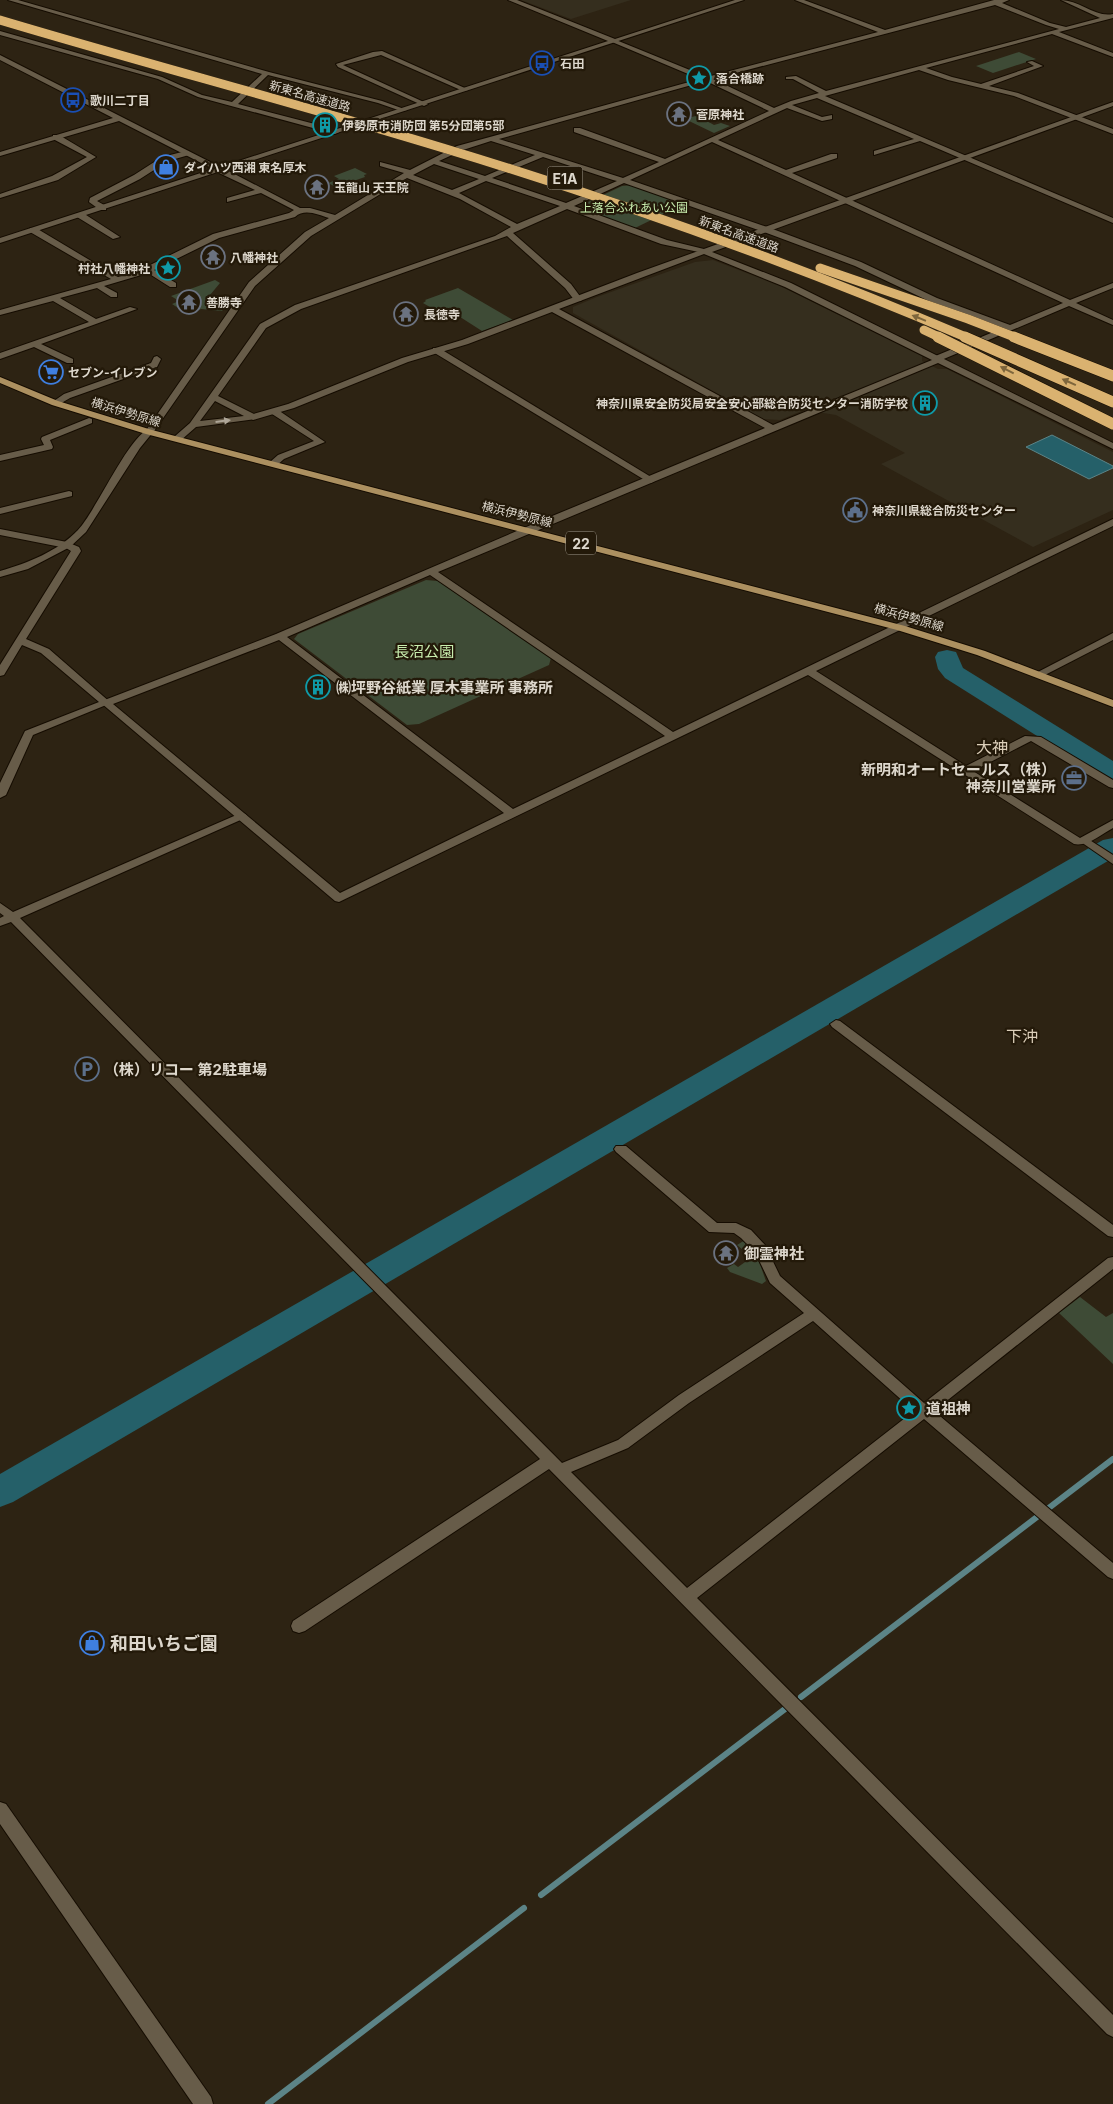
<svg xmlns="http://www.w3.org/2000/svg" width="1113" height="2104" font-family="Inter,'Noto Sans JP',sans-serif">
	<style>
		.commercial { fill: #352e1e }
		.green { fill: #3e4b36 }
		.water { fill: #256069; stroke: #5c8487 }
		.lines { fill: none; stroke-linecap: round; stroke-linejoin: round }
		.stream { stroke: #5c8487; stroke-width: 6 }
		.river { fill: #256069; fill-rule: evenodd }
		.minor-casing { stroke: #150c01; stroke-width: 2 }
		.tertiary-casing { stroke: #150c01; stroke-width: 2 }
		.primary-casing { stroke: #150c01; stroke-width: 2 }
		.minor { fill: #675c49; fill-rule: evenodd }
		.tertiary { fill: #675c49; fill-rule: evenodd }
		.primary { fill: #ac9060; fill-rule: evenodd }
		.motorway-bridge-far1-casing { stroke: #150c01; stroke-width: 9; stroke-linecap: butt }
		.motorway-bridge-casing { stroke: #150c01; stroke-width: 12; stroke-linecap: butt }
		.motorway-bridge-far1 { stroke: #dab270; stroke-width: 9 }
		.motorway-bridge { stroke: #dab270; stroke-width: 11 }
		.oneway { fill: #7e663c }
		.oneway2 { fill: #aea698 }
		.labels { text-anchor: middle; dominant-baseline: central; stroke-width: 4.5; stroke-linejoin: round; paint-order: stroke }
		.far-poi-label { font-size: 12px; font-weight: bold; fill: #ddd7cc; stroke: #231909; text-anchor: start }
		.far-street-label { font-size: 12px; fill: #ddd7cc; stroke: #231909 }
		.far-park-label { font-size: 12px; fill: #c8edae; stroke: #231909 }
		.shield { fill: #231909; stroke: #a59e92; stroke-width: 1 }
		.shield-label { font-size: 14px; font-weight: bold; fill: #ddd7cc }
		.park-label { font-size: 15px; fill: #c8edae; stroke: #231909 }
		.poi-label { font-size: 15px; font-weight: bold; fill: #ddd7cc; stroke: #231909; text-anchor: start }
		.neighbourhood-label { font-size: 16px; fill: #dbceb9; stroke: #231909 }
		.near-poi-label { font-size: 18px; font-weight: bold; fill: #ddd7cc; stroke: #231909; text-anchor: start }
	</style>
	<rect width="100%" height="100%" fill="#2d2313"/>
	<g class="commercial">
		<path d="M521,0h110l-60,19z"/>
		<path d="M713,260l67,26 142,70v5l16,8h9l166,83v58l-80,37 -152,-83 24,-11 -69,-38 -32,-5 -24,10 -17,-1 -190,-106v-6l24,-10 98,-35z"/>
	</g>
	<g class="green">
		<path d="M1019,52l17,7 -43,14 -17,-7z"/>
		<path d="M705,114l1,1 -6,2 14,8 7,-2 9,3 -16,7 -25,-12 -2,-3z"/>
		<path d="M355,168l12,6 -3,1 1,2 -29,10 -8,-4 11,-4 -5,-3z"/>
		<path d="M632,185l54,18 -51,25 -53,-19 2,-5 38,-18z"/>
		<path d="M215,280l5,3 -10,12 22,3 -10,13 -21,-2 -12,6 -17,-11 7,-3 -8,-5z"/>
		<path d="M458,288l55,32 -31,11 -25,-16 -15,5 -9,-5 3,-1 -3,-3 2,-1 -12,-7 3,-2 -1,-1z"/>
		<path d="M426,580l12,1 113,77 -2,7 -130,59 -12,1 -113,-86 4,-5z"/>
		<path d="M745,1240l12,16 9,25 -4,3 -32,-12 -3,-4 7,-4 4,3 10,-7 -3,-3 4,-2 -12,-10z"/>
		<path d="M1080,1297l26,20 7,-4v51l-54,-51z"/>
	</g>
	<path class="water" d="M1052,435l61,31v2l-24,11 -63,-32z"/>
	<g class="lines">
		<g class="stream">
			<path d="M801,1697l312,-238"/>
			<path d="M541,1895l244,-186"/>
			<path d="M268,2104l256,-196"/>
		</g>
		<g class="river">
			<path d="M947,650l9,2 7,16 150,93v19l-9,-2 -159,-100 -7,-9 -3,-12 3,-5z"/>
			<path d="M1113,838v20l-1100,644 -13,5v-33l1103,-634z"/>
		</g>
		<g class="minor-casing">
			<g id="minor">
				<path d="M8,0h10l251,72 113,29 25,9 -6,1 -23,-8 -110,-28 -30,29 100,26 1,2 -4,2 -137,-37 -40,-18 -158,-44v-4l162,46 40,18 30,7 30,-28z"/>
				<path d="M795,0h9l81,30 109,-30h15l-7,3 48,20 16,4 34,-9 -39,-18c18,0 35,18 52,14v4l-54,14 54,21v4l-61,-23 -126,34 26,9 29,7 53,-18 -7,-4 5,-1 11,5 -54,20 29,7 95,36v5l-99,-38 -66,-16 -29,-10 -94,26 288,122v5l-193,-82 -46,14v-4l40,-12 -97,-41 -25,7 30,12 10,-2v4l-10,2 -35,-13 -69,32 68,30 45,-16h6v4l-45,15 278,127 43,-17v5l-37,15 37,17v5l-44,-19 -130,55h-6v-4l70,-29 -72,-26 -76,-36 -91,-34 -140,-49 -50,23 93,34 41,10v4l-47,-10 -94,-35 -54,24 58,51 11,15 -1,2h-6l-10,-13 -58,-52 -206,73 -35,19 -48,68 38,19v4l-60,8 -16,14h-6v-4l16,-14 70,-99 35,-19 200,-69 16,-9 -51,-28 -53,-21 -96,58 -56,50 -103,148h-6l-1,-2 104,-150 56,-50 24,-14c-11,-3 -24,-10 -34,-1l-76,21 -65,32 22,13v4h-6l-22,-14 -44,13 13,7v4h-6l-14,-9 -37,10 36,21 34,-12 7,2 -96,35 32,15v4h-6l-33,-16 -34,12v-6l89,-31 -36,-21 -53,14v-5l111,-31 -81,-47v-4h6l82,49 20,-6 75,-37 76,-21 5,-3 -33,-17 -34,9v-4l28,-8 -38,-18v-4h6l77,40h10l25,7 69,-42 -24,-7v-4l30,8 47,-24 243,-67 -88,-37v-2h4l91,37 171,-45zM995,5l51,20 13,4 -233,62 -30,-15 -10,1v2h7l26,14 -28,8 -17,7 -61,-29zM706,81l63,30 -104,48 -85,-31h-6v4l85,30 -36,16 -124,-39zM491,141l44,14 -50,21 -46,-15 24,-11zM712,142l351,161 -53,22 -73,-27 -76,-36 -91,-34 -140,-48zM543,157l70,23 4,1 -51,22 -74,-25zM434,164l45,15 -27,11 -39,-15zM486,181l74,25 -43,18 -58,-31zM215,401l29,15 -44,5z"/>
				<path d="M382,51l85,38 1,1 -5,1 -82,-36 -38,10 83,38 2,1 -4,2 -86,-39 -2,-3 37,-12z"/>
				<path d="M53,135h6l37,22 -38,23 -58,18v-4l52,-18 35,-19 -34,-18z"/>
				<path d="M186,151h3v4l-21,6 -28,18 -43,22 9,5v4h-6l-11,-8 1,-4 44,-23 28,-18z"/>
				<path d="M77,213h6l37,24 -7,2 -36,-22z"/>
				<path d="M433,348h6l217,132 -5,3 -3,-1 -215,-130z"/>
				<path d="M157,356l4,3 -4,8 -87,31 -12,7 -7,-2 13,-9 87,-31 3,-6z"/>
				<path d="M275,409l3,1 47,32 -41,17 -8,7h-6v-4l8,-7 36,-14 -42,-27 -1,-2z"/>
				<path d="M89,418l3,1v4l-42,17 3,7 -1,2 -52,12v-6l44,-10 -3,-6 1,-2z"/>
				<path d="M69,491l3,1v4l-72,18v-6z"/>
				<path d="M0,529l67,13 12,5 2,4 -55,88 23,10 62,54 -78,32 -27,60 -6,3v-15l25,-52 74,-29 -58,-49 -19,-8 -18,30 -4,1v-11l71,-114 -5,-3 -66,-13z"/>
				<path d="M1113,633v7l-70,36 -4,1 -5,-3z"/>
				<path d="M241,813l4,1 2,2 -2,2 -225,100 542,545 56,-23 61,-45 125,-82 -34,-30 -15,-31 -14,-14 -7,-5 -25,-1 -93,-80 -2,-3 2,-3h10l91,77h19l15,7 14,15 15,31 144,127 184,-145 5,-1v12l-179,142 179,152v16l-5,-2 -184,-158 -227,179 416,417v22l-6,-3 -558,-565 -244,162 -6,2 -6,-2 -2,-5 2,-5 247,-162 -529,-537 -11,4v-8l4,-2 -4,-3v-10l13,9zM813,1321l101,90 -227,177 -116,-116 57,-24 61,-45z"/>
				<path d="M1085,837l28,18v9l-32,-22 -2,-2z"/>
				<path d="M836,1020l4,1 273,204v12l-5,-1 -276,-209 -2,-3z"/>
				<path d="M0,1802l6,2 205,293 2,7h-20l-193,-280z"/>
			</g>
		</g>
		<g class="tertiary-casing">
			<g id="tertiary">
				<path d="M508,0h9l98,39 120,-39h9l-744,243v-5l213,-69 -94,-48 -119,35v-4l113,-34 -113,-58v-5l220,112 388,-126z"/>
				<path d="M1113,102v4l-401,146 79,31 322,160v6l-175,-86 -500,209 235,160 440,-213v7l-297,145 150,95 59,-30 16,1 72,43v8l-4,-1 -78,-46 -58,30 107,67 33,-18v8c-11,6 -26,19 -39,16l-266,-169 -469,227 -4,-1 -234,-198 1,-2 174,-67 269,-115 220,-91 -213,-116 -84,32 -60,18 -114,46 -41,12 -4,-3 1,-2 38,-11 114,-46 60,-18 175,-67zM704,254l81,33 147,73 -159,65 -214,-116zM430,575l235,161 -152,73 -226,-172zM279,640l225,173 -164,80 -227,-189z"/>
				<path d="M149,429l4,3 -13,16 -54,84 -16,15 -42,22 -28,8v-6c28,-8 58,-20 78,-41 18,-19 50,-93 71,-101z"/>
			</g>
		</g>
		<g class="primary-casing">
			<path id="primary" d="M0,377l58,24 94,29 753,196 80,25 128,49v7l-136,-52 -80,-25 -751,-196 -94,-29 -52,-22z"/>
		</g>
		<use href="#minor" class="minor"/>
		<use href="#tertiary" class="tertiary"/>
		<use href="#primary" class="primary"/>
		<g class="motorway-bridge-far1-casing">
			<g id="motorway-bridge-far1">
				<path d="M0,20c147,44 296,83 443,128 179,54 354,117 525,190"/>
				<path d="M820,268l148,51 49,19"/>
				<path d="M924,330l17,8"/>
			</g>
		</g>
		<g class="motorway-bridge-casing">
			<g id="motorway-bridge">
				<path d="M938,337l175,87"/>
				<path d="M965,337l148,65"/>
				<path d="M1014,337l99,39"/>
			</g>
		</g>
		<use href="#motorway-bridge-far1" class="motorway-bridge-far1"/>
		<use href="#motorway-bridge" class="motorway-bridge"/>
	</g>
	<defs><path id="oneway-solid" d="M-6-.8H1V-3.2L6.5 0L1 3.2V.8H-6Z" transform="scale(1.25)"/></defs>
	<g class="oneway">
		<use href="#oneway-solid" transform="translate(919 318) rotate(-158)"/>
		<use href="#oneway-solid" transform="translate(1007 370) rotate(-153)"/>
		<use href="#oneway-solid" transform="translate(1069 382) rotate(-156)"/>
	</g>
	<use class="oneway2" href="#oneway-solid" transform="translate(223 421) rotate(-7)"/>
	<defs>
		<g id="bus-ring" transform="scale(1.25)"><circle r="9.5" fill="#231909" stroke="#1a4fb4" stroke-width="1.5"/><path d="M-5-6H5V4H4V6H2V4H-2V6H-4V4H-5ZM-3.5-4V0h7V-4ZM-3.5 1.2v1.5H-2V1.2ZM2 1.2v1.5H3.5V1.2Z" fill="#1a4fb4"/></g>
		<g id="sight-ring" transform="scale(1.25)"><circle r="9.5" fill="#231909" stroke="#0f9aa8" stroke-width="1.5"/><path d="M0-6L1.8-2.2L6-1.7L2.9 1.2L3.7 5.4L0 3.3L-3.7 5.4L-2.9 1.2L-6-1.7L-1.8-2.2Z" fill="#0f9aa8"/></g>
		<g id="temple-ring" transform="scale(1.25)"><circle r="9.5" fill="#231909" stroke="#6b7280" stroke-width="1.5"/><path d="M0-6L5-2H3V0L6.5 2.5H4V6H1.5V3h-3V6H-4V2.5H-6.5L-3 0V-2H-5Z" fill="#6b7280"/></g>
		<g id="building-ring" transform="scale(1.25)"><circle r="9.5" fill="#231909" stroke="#0f9aa8" stroke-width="1.5"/><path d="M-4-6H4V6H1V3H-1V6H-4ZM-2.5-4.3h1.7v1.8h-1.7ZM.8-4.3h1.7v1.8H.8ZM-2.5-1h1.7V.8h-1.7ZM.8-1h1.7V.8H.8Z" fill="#0f9aa8"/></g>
		<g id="shop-ring" transform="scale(1.25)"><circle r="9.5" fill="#231909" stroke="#3f7fe0" stroke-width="1.5"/><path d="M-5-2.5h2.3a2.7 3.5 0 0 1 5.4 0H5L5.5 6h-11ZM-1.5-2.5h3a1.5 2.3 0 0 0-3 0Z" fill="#3f7fe0"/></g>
		<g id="supermarket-ring" transform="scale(1.25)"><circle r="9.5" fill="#231909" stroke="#3f7fe0" stroke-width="1.5"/><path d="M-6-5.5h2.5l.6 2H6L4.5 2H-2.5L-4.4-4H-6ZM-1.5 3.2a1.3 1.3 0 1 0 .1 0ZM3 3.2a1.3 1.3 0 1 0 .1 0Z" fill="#3f7fe0"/></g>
		<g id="civic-ring" transform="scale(1.25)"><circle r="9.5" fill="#231909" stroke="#5c6f8a" stroke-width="1.5"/><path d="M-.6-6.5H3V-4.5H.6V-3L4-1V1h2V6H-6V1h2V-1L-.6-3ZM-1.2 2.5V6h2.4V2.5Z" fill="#5c6f8a"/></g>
		<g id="office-ring" transform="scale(1.25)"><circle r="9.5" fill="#231909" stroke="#5c6f8a" stroke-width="1.5"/><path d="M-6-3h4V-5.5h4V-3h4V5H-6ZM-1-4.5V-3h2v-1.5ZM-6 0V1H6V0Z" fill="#5c6f8a"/></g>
		<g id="parking-ring" transform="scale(1.25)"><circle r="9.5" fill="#231909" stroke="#5c6f8a" stroke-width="1.5"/><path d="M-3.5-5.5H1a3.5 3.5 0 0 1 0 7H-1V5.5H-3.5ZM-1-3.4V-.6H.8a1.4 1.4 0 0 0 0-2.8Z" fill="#5c6f8a"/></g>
	</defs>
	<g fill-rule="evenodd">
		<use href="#bus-ring" x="542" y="63"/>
		<use href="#sight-ring" x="699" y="78"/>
		<use href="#bus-ring" x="73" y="100"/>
		<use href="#temple-ring" x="679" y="114"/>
		<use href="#building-ring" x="325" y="125"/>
		<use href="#shop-ring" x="166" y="167"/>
		<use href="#temple-ring" x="317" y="187"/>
		<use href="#temple-ring" x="213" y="257"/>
		<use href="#sight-ring" x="168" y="268"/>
		<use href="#temple-ring" x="189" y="302"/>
		<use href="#temple-ring" x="406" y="314"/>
		<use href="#supermarket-ring" x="51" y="372"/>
		<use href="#building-ring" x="925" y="403"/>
		<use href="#civic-ring" x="855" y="510"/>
		<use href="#building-ring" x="318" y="687"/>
		<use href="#office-ring" x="1074" y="778"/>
		<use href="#parking-ring" x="87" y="1069"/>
		<use href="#temple-ring" x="726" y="1253"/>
		<use href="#sight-ring" x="909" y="1408"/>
		<use href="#shop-ring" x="92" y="1643"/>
	</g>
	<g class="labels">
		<g class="far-poi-label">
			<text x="560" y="63">石田</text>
			<text x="716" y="78">落合橋跡</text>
			<text x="90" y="100">歌川二丁目</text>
			<text x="696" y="114">菅原神社</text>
			<text x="342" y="125">伊勢原市消防団 第5分団第5部</text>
			<text x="184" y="167">ダイハツ西湘 東名厚木</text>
			<text x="334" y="187">玉龍山 天王院</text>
			<text x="230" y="257">八幡神社</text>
			<text x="150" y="268" text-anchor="end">村社八幡神社</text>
			<text x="206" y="302">善勝寺</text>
			<text x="424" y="314">長徳寺</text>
			<text x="68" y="372">セブン-イレブン</text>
			<text x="908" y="403" text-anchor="end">神奈川県安全防災局安全安心部総合防災センター消防学校</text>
			<text x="872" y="510">神奈川県総合防災センター</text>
		</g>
		<g class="far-street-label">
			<text transform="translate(310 96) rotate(16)">新東名高速道路</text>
			<text transform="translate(739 234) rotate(20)">新東名高速道路</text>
			<text transform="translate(126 412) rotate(17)">横浜伊勢原線</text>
			<text transform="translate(517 514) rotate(14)">横浜伊勢原線</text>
			<text transform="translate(909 617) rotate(16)">横浜伊勢原線</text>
		</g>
		<g class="far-park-label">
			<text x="634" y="207">上落合ふれあい公園</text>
		</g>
		<g class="shield">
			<rect x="547.5" y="166.5" width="35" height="23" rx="4"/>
			<rect x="566" y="531.5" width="30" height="23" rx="4"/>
		</g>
		<g class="shield-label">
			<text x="565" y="178">E1A</text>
			<text x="581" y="543">22</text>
		</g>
		<g class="park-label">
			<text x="424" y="651">長沼公園</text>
		</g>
		<g class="poi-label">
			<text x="336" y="687">㈱坪野谷紙業 厚木事業所 事務所</text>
			<text x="1056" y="769" text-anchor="end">新明和オートセールス（株）<tspan x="1056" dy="17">神奈川営業所</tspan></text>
			<text x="104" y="1069">（株）リコー 第2駐車場</text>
			<text x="744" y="1253">御霊神社</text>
			<text x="926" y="1408">道祖神</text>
		</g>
		<g class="neighbourhood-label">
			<text x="992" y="747">大神</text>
			<text x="1022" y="1036">下沖</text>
		</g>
		<g class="near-poi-label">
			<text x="110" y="1643">和田いちご園</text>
		</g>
	</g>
</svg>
